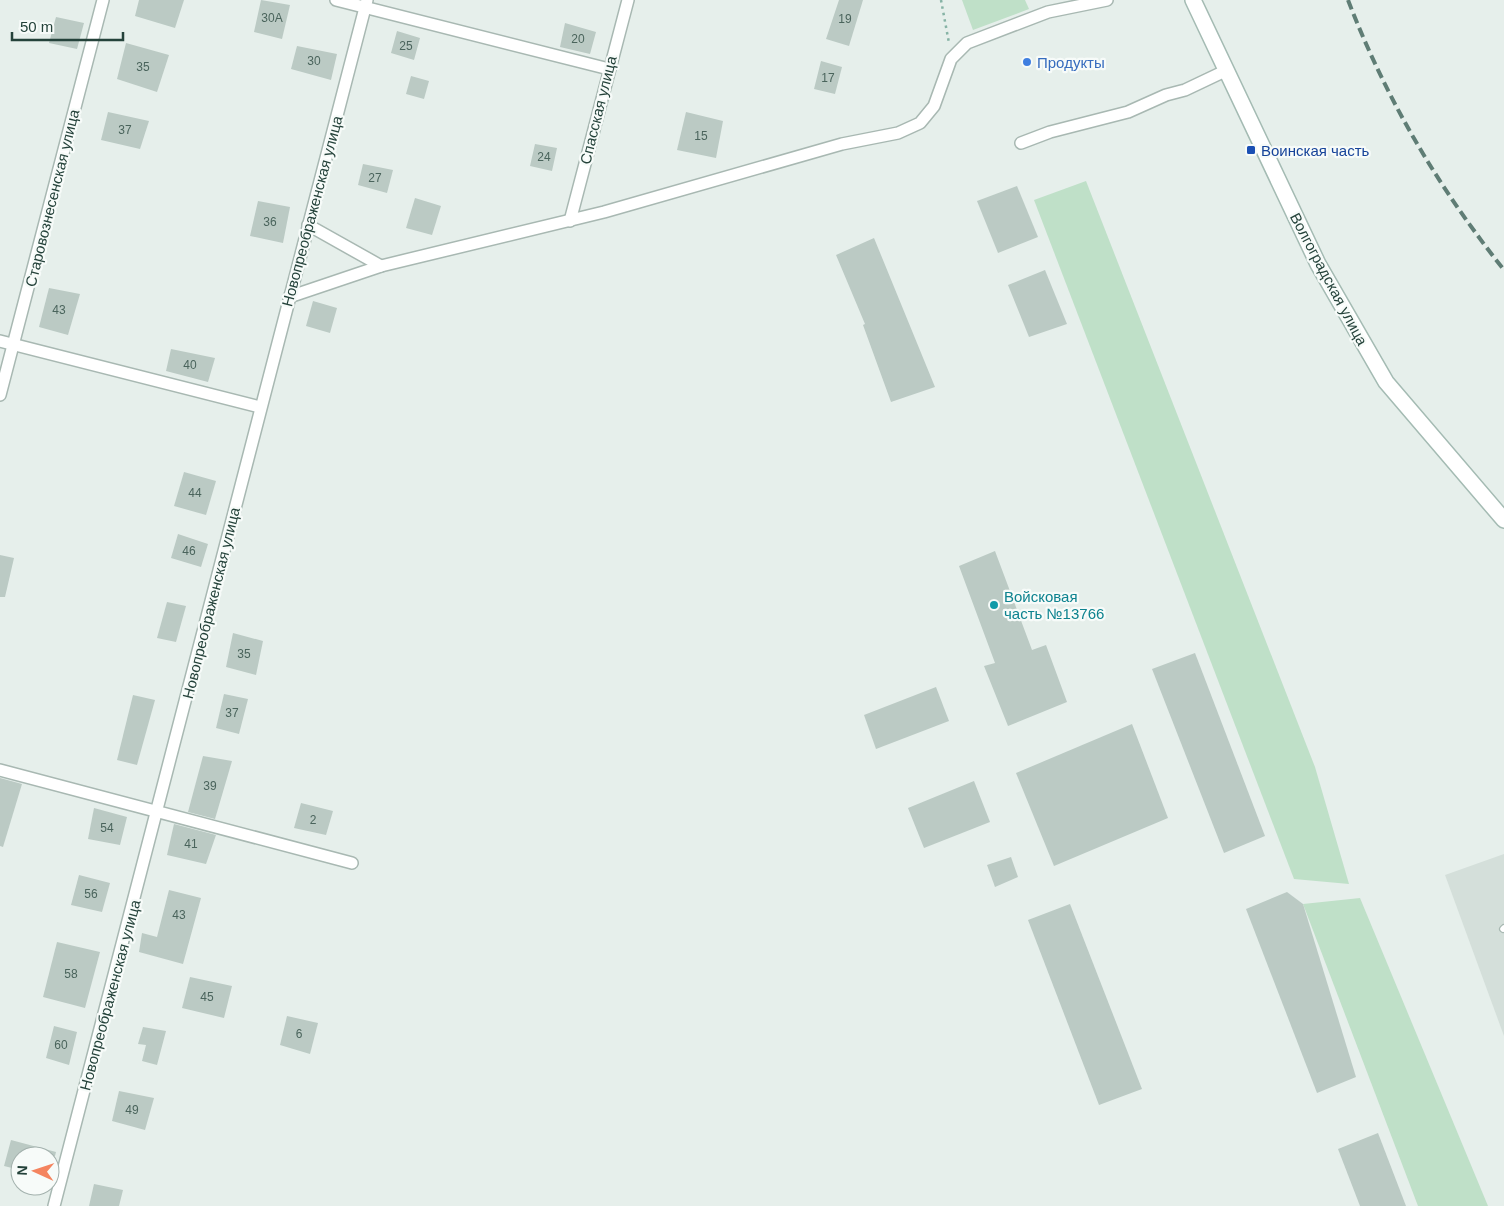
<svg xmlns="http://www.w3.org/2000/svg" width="1504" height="1206" font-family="Helvetica,sans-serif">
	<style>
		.built { fill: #d4dfda }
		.green { fill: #bfe0c8 }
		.building { fill: #bbcac4 }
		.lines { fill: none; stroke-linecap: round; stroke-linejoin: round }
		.service-casing { stroke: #a8b8b2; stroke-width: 8 }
		.minor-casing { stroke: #a8b8b2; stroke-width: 14 }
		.secondary-casing { stroke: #a4bbb3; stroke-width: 18 }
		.path { stroke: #86b3a5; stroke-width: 2.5; stroke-dasharray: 2.5 4; stroke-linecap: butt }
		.service { stroke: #fff; stroke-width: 5.5 }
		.minor { stroke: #fff; stroke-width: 11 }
		.secondary { stroke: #fff; stroke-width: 15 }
		.rail { stroke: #5f7d75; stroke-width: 4; stroke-dasharray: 10 5; stroke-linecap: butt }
		.shop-dot { fill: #3f7fe0; stroke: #f7fbf9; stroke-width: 2 }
		.transit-dot { fill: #1a4fb4; stroke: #f7fbf9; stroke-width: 2 }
		.culture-dot { fill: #0f9aa8; stroke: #f7fbf9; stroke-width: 2 }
		.labels { text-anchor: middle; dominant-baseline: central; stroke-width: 4.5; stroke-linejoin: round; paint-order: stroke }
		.number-label { font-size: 12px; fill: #4a645c }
		.shop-label { font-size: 15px; fill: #366cbe; stroke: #f7fbf9; text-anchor: start }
		.street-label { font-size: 15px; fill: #24423a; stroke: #f7fbf9 }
		.transit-label { font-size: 15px; fill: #164399; stroke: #f7fbf9; text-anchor: start }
		.culture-label { font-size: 15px; fill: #0d838f; stroke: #f7fbf9; text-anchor: start }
	</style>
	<rect width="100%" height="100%" fill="#e6efeb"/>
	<path class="built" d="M1504,854v182l-59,-161z"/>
	<g class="green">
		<path d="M962,0h63l4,9 -56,21z"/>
		<path d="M1086,181l229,586 34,117 -55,-5 -260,-679z"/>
		<path d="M1360,898l128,308h-70l-115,-302z"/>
	</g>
	<g class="building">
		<path d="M139,0h45l-9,28 -40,-12z"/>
		<path d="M261,0l29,5 -8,34 -28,-7z"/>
		<path d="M839,0h24l-14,46 -23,-7z"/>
		<path d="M56,17l28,6 -7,26 -28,-6z"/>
		<path d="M565,23l31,9 -6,22 -30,-7z"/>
		<path d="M397,31l23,7 -6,22 -23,-7z"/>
		<path d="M126,43l43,12 -12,37 -40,-13z"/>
		<path d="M297,46l40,8 -6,26 -40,-11z"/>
		<path d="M821,61l21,6 -7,27 -21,-5z"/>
		<path d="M411,76l18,5 -5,18 -18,-5z"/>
		<path d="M108,112l41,9 -9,28 -39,-9z"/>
		<path d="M686,112l37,9 -7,37 -39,-8z"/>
		<path d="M535,144l22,4 -5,23 -22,-5z"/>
		<path d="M363,164l30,6 -6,23 -29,-8z"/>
		<path d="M1017,186l21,51 -40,16 -21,-52z"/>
		<path d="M415,198l26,8 -9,29 -26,-7z"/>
		<path d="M258,201l32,6 -7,36 -33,-7z"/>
		<path d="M874,238l61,149 -44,15 -28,-77 2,-1 -29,-69z"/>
		<path d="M1045,270l22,54 -38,13 -21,-52z"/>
		<path d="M49,288l31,6 -12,41 -29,-8z"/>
		<path d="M313,301l24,7 -7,25 -24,-7z"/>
		<path d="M171,349l44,9 -7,24 -42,-11z"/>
		<path d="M184,472l32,9 -10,34 -32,-9z"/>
		<path d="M178,534l30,10 -7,23 -30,-9z"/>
		<path d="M995,551l37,99 14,-5 21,57 -59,24 -24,-60 11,-3 -36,-97z"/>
		<path d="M0,555l14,3 -9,39h-5z"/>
		<path d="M167,602l19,4 -10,36 -19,-4z"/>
		<path d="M233,633l30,8 -7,34 -30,-8z"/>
		<path d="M1195,653l70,183 -41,17 -72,-184z"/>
		<path d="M936,687l13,34 -73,28 -12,-34z"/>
		<path d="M224,694l24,5 -9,35 -23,-6z"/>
		<path d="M133,695l22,5 -18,65 -20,-5z"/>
		<path d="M1132,724l36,94 -114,48 -38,-93z"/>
		<path d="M203,756l29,5 -17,58 -27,-7z"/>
		<path d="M0,778l22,6 -19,63 -3,-1z"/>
		<path d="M974,781l16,41 -66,26 -16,-40z"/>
		<path d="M301,803l32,8 -7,24 -32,-7z"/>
		<path d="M94,808l33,9 -7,28 -32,-6z"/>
		<path d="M174,824l42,11 -10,29 -39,-9z"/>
		<path d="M1011,857l7,20 -23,10 -8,-22z"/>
		<path d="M79,875l31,8 -8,29 -31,-7z"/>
		<path d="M169,890l32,8 -18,66 -44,-12 3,-19 15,4z"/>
		<path d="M1287,892l16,12 53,173 -39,16 -71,-184z"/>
		<path d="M1070,904l72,185 -43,16 -71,-185z"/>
		<path d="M57,942l43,10 -15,56 -42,-11z"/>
		<path d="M190,977l42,9 -8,32 -42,-10z"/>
		<path d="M287,1016l31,7 -8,31 -30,-9z"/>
		<path d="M54,1026l23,6 -8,33 -23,-7z"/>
		<path d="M143,1027l23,4 -9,34 -15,-4 4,-16 -8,-1z"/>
		<path d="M119,1091l35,7 -9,32 -33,-9z"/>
		<path d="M1378,1133l28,73h-46l-22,-57z"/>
		<path d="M11,1140l45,12 -1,4h-35v14l-16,-4z"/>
		<path d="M94,1184l29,6 -4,16h-30z"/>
	</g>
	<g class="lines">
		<g class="service-casing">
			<path id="service" d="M1503,929l1,-1"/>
		</g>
		<g class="minor-casing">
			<g id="minor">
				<path d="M336,0l273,69"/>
				<path d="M1021,143l29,-11 78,-20 38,-17 19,-5 40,-19"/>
				<path d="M570,221l58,-221"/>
				<path d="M308,225l73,41"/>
				<path d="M289,297l92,-31 223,-54 238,-68 56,-11 22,-10 14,-17 17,-47 16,-16 81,-31 59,-12"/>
				<path d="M0,341l260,66"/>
				<path d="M0,395l103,-395"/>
				<path d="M0,770l352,93"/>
				<path d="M54,1206l313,-1206"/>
			</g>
		</g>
		<g class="secondary-casing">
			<path id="secondary" d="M1193,0l125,264 68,118 118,138"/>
		</g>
		<path class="path" d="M941,0l8,43"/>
		<use href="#service" class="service"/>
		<use href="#minor" class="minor"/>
		<use href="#secondary" class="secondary"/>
		<path class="rail" d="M1348,0c38,99 90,187 156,270"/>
	</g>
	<circle class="shop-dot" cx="1027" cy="62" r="5"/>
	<rect class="transit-dot" x="1246" y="145" width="10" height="10" rx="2.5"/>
	<circle class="culture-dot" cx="994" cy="605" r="5"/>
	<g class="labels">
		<g class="number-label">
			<text x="272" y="18">30А</text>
			<text x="845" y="19">19</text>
			<text x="578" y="39">20</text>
			<text x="406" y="46">25</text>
			<text x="314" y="61">30</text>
			<text x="143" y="67">35</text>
			<text x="828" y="78">17</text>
			<text x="125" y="130">37</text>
			<text x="701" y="136">15</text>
			<text x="544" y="157">24</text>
			<text x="375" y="178">27</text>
			<text x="270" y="222">36</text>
			<text x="59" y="310">43</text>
			<text x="190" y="365">40</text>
			<text x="195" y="493">44</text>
			<text x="189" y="551">46</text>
			<text x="244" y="654">35</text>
			<text x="232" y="713">37</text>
			<text x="210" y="786">39</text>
			<text x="313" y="820">2</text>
			<text x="107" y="828">54</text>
			<text x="191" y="844">41</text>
			<text x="91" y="894">56</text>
			<text x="179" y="915">43</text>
			<text x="71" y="974">58</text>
			<text x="207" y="997">45</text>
			<text x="299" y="1034">6</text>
			<text x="61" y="1045">60</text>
			<text x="132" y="1110">49</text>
		</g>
		<g class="shop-label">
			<text x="1037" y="62">Продукты</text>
		</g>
		<g class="street-label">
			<text transform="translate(598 110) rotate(-76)">Спасская улица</text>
			<text transform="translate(52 198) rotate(-76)">Старовознесенская улица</text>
			<text transform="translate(312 211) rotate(-75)">Новопреображенская улица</text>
			<text transform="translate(1329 279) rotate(62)">Волгоградская улица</text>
			<text transform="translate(211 603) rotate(-76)">Новопреображенская улица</text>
			<text transform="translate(110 995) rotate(-75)">Новопреображенская улица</text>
		</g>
		<g class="transit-label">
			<text x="1261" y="150">Воинская часть</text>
		</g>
		<g class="culture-label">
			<text x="1004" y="596">Войсковая<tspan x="1004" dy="17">часть №13766</tspan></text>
		</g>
	</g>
	<g transform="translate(35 1171) rotate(273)"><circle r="24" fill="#f7fbf9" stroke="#a3b1ad"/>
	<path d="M0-4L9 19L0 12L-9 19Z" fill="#f4845f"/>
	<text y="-8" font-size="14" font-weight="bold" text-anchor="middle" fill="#24423a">N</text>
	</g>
	<path d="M12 32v8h111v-8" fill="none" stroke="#24423a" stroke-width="2.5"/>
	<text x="20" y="32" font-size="15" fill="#24423a" stroke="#f7fbf9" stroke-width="4" paint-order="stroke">50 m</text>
</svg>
